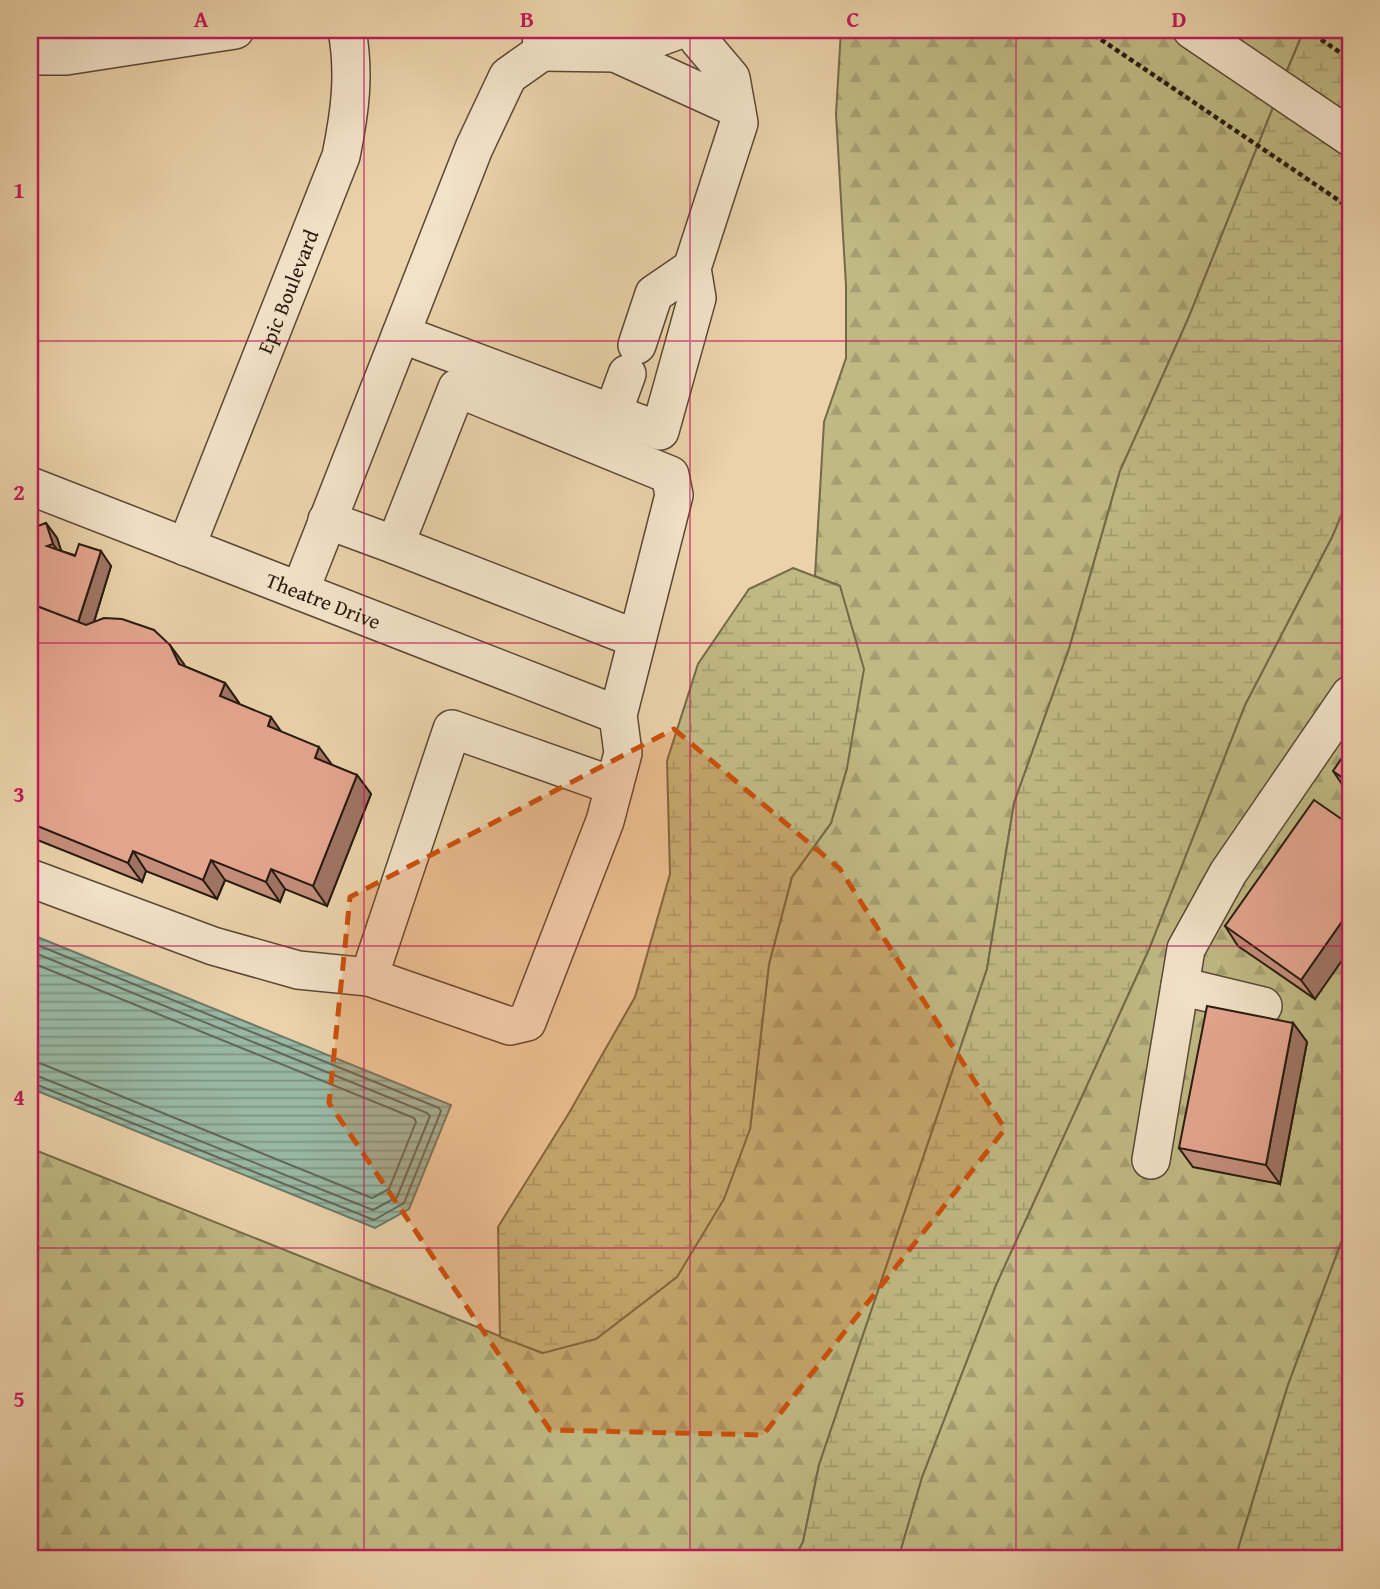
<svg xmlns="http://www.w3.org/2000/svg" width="1380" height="1589" font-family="'Gentium Book Plus',serif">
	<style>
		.forest { fill: url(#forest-firs); stroke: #746a48; stroke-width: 2 }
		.wetland { fill: url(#wetland-marsh); stroke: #746a48; stroke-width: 2 }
		.water { fill: url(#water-rules); stroke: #6b7968; stroke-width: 2 }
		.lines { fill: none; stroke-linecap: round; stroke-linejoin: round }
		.shore { stroke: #606959; stroke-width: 2 }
		.minor-casing { stroke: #584835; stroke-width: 40 }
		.path { stroke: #271a0e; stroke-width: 4.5; stroke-dasharray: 5 3.5; stroke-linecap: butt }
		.minor { stroke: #f2e2c8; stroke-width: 37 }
		.wall { fill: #c48e7b; stroke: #271a0e; stroke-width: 2 }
		.shaded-wall { fill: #a07464; stroke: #271a0e; stroke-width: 2 }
		.building { fill: #e4a58f; stroke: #271a0e; stroke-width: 2 }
		.marked { fill: #cb500c; fill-opacity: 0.2; stroke: #cb500c; stroke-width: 5; stroke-dasharray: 14 9; stroke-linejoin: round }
		.grid { fill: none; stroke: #c2185b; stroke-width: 2; stroke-opacity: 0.55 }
		.labels { text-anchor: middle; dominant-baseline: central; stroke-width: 6; stroke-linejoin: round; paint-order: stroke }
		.street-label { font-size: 21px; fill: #271a0e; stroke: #f2e2c8 }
		.neatline { fill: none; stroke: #c2185b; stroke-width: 2.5 }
		.grid-label { font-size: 23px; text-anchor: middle; font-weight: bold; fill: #c2185b }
	</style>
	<defs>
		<pattern id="forest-firs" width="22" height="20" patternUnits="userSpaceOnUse" patternTransform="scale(1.75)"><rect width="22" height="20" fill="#c0b983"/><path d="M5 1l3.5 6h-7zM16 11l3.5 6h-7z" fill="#a59e70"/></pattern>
		<pattern id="wetland-marsh" width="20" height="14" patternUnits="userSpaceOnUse" patternTransform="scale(1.75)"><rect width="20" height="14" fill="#c0b983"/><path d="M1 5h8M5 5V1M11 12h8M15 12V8" fill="none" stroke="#a59e70"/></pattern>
		<pattern id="water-rules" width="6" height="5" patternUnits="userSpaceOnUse" patternTransform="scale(1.75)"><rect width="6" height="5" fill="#99b8a4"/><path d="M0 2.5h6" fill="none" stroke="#7d9584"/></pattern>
	</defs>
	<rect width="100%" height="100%" fill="#ebd2aa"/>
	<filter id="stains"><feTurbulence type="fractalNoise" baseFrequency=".00286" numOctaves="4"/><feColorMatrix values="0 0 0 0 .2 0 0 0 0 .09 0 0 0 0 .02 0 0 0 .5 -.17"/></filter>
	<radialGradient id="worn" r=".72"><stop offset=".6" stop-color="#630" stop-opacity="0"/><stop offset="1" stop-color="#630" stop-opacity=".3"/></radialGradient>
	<g class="forest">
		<path d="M841,30h322l111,75 -86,214 -68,152 -51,178 -55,154 -27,166 -168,496 -16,77 -9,17h-764v-411l512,205 208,-224 19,-165 23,-87 39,-54 16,-55 -7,-182 -25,-10 9,-154 22,-64v-72l-10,-172z"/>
		<path d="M1222,30h82l-18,43z"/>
		<path d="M1350,495v724l-62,166 -53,174h-337l24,-82 74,-192 153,-336 96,-244 87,-168z"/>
	</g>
	<g class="wetland">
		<path d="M1304,30h46v86l-64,-43z"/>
		<path d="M1274,105l76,51v339l-18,42 -87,168 -96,244 -153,336 -74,192 -24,82h-104l9,-17 16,-77 168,-496 27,-166 55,-154 51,-178 68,-152z"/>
		<path d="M793,568l47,18 24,83 -17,99 -16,55 -39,54 -23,87 -19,165 -26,70 -47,78 -81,62 -53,14 -43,-16 -2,-110 71,-114 66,-116 35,-123 -3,-113 31,-97 51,-75z"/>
		<path d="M1350,1219v320l-7,20h-108l53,-174z"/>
	</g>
	<path class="water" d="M30,934l421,171 -42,104 -34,19 -345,-140z"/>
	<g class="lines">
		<g class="shore">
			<path d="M30,942l409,166 2,3 -37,92 -30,17 -344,-138"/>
			<path d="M30,951l397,162 3,3 -33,81 -24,13 -343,-137"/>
			<path d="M30,962l384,156 2,4 -27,67 -17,9 -330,-134 -12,-2"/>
		</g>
		<g class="minor-casing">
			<g id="minor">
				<path d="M1192,30l158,107"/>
				<path d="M542,52l73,1 64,-23"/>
				<path d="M615,53l121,55"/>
				<path d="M30,56h36l169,-26"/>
				<path d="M401,334l259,97 37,-133 -5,-30 47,-145 -8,-45 -33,-39 -2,-9"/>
				<path d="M637,345l17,-51 38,-26"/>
				<path d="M612,415l15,-41"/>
				<path id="s1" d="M30,486l588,229"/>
				<path d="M327,520l68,25"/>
				<path id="s2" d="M186,547l155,-391c9,-44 14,-82 6,-126"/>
				<path d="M300,591l174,-443 34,-72 34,-24 -1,-22"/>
				<path d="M30,878l183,68 85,24 71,7 141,49 17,-4 78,-201 18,-68 -5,-38 56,-220 -4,-20 -213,-87 -62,157 242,94"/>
				<path d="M369,977l83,-248 162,57"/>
				<path d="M1180,986l83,20"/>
				<path d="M1151,1160l35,-211 42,-76 122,-178"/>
			</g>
		</g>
		<g class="path">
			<path d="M1087,30l263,178"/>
			<path d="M1307,30l43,29"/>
		</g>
		<use href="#minor" class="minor"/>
	</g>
	<g class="wall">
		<path d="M46,523l11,15 4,13 50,15 -17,56 90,44 41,17 14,20 -1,1 94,61 25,10 14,19 -44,112 -42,-17 -5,13 -55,-22 -8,19 -71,-28 -4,11 -112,-45v-311l3,2z"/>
		<path d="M1333,771l17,12v10l-4,-3z"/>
		<path d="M1350,825l-35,174 -77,-53 -13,-20z"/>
		<path d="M1293,1023l14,19 -27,142 -87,-17 -14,-19z"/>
	</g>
	<g class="shaded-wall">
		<path d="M46,523l11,15 7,21 -11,-15z"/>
		<path d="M101,551l10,15 -23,75 -11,-15z"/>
		<path d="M170,645l14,19 9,20 -14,-20z"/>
		<path d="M225,683l14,20 -5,13 -14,-20z"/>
		<path d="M271,717l14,20 -17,-11z"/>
		<path d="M319,747l14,19 -18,-8z"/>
		<path d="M357,775l14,19 -44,112 -14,-20z"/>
		<path d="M133,851l13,20 -4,11 -14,-19z"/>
		<path d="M211,860l14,20 -8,19 -14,-19z"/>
		<path d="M271,869l14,20 -5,13 -14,-20z"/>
		<path d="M1350,910v39l-35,50 -14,-19z"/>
		<path d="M1293,1023l14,19 -27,142 -14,-19z"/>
	</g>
	<g class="building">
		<path d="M46,523l7,21 -6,2 28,10 4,-12 22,7 -23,71 -44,-17 -1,4 -3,-1v-82l3,2z"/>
		<path d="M34,605l52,20 18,-7 18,1 32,11 16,15 9,19 46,19 -5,13 51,21 -3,9 51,21 -4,11 42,17 -44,111 -42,-17 -5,13 -55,-22 -8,20 -70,-29 -5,12 -98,-40v-208z"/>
		<path d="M1350,746v37l-17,-12z"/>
		<path d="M1314,800l36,25v85l-49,70 -76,-54z"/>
		<path d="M1207,1006l86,17 -27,142 -87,-17z"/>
	</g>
	<path class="marked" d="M674,729l166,140 165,260 -242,306 -213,-5 -221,-327 21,-206z"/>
	<path class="grid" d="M364,30v1529M690,30v1529M1016,30v1529M30,341h1320M30,643h1320M30,946h1320M30,1248h1320"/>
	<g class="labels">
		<g class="street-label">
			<text stroke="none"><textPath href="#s2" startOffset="275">Epic Boulevard</textPath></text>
			<text stroke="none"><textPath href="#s1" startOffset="315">Theatre Drive</textPath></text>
		</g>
	</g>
	<rect width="1380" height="1589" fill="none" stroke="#ebd2aa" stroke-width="77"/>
	<rect x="38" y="38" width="1304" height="1512" class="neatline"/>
	<g class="grid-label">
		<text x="201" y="27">A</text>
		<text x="527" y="27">B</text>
		<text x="853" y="27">C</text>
		<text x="1179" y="27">D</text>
		<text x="19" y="198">1</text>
		<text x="19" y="500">2</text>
		<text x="19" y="802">3</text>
		<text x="19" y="1105">4</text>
		<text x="19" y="1407">5</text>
	</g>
	<rect width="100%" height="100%" filter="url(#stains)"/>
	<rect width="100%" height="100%" fill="url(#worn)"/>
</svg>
